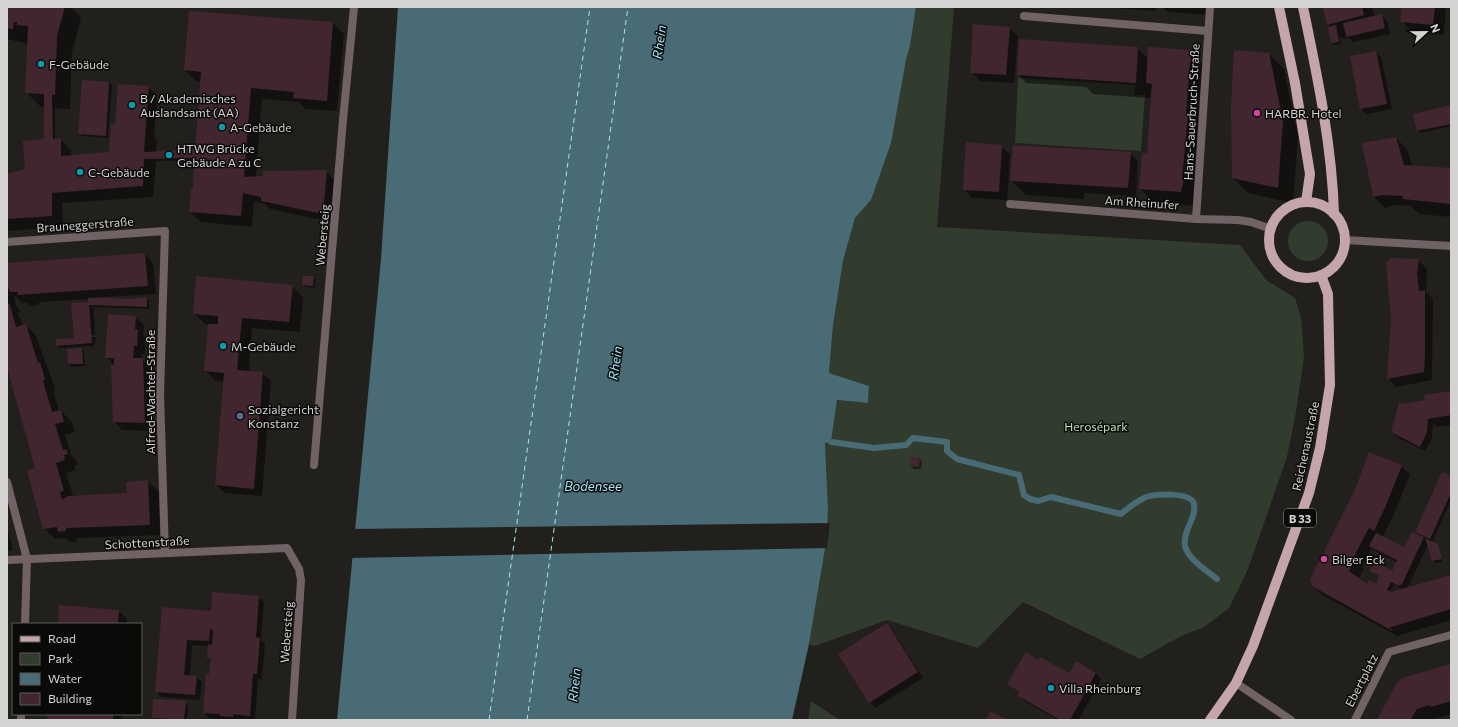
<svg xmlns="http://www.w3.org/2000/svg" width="1458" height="727" font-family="Commissioner,sans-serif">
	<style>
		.green { fill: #313c2e }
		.water { fill: #496b76 }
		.pier { fill: #22201d }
		.shadow { fill: #0007; fill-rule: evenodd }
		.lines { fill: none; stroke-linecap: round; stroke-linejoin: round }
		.stream { stroke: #496b76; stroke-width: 6 }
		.ferry { stroke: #a3e7fb; stroke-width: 1; stroke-dasharray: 5 4; stroke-linecap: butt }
		.building { fill: #41262f }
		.street { stroke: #716265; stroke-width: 8 }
		.primary { stroke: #c4a5aa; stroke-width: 10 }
		.culture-dot { fill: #0f9aa8; stroke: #0a0a09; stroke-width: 1.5 }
		.hotel-dot { fill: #d1479c; stroke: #0a0a09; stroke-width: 1.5 }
		.service-dot { fill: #5c6f8a; stroke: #0a0a09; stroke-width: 1.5 }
		.labels { text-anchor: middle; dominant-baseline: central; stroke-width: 3; stroke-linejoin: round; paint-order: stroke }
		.shield { fill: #0a0a09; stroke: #979795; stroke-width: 1 }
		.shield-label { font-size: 11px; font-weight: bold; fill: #d4d3d1 }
		.poi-label { font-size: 12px; fill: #d4d3d1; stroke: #0a0a09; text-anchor: start }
		.street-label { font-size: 12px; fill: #d4d3d1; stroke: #0a0a09 }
		.park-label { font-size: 12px; fill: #bfe2b4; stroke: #0a0a09 }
		.water-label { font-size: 13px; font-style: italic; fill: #a3e7fb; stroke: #0a0a09 }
	</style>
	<rect width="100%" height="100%" fill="#22201d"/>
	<g class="green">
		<path d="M916,7h38l-17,220 303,18 26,35 29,18 6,19 3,40 -8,55 -9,45 -39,112 -19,39 -25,19 -23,9 -41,23 -117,-57 -45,46 -91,-28 -72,26 -6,-2 18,-107 1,-28 -3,-66 6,-1 6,-42 31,3 1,-17 -40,-13 4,-47 10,-65 12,-43 16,-18 39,-154z"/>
		<path d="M1018,78l117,7 -1,10h11l-4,56 -126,-8z"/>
		<circle cx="1308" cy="241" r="20"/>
		<path d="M811,701l29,19h-32z"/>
	</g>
	<path class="water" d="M398,7h518l-6,39 -4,14 -15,83 -20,57 -16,18 -12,43 -10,65 -4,47 40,13 -1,17 -31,-3 -6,42 -6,1 3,66 -1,28 -18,107 -17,76h-455l44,-461z"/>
	<path class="pier" d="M830,523l-3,25 -477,10 2,-29z"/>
	<g class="shadow">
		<path d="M7,7h64l10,11 -9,34 -2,57 -15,-1v31h5l11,11v6l39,-3 6,-25 32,-41 9,9 -3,42 3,2 -1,12 39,-2 6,-69h-5l-11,-11 148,-47 11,11 -7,77 -32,-2 -6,-7 -37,-3 -6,78 70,-6 8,9 -3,42 -61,-13 -5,-5 -11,-3 -2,26 -51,-5 -11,-10 4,-22v-30l-38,1 -3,36 -91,6 1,24 -56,4v-56l19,-5 19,-30v-32l-4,-1 -15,-15 2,-48 -21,-5z"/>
		<path d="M993,7h27l-1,1z"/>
		<path d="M1098,7h58v4z"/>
		<path d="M1162,7h48l-2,8 -40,-3z"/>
		<path d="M1324,7h48l3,10 7,-2 5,6 3,13 -37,8 -4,-4 -6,1 -4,-4 2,9 -7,1 -2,-2 -3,-15 2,-1 -3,-3z"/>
		<path d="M1403,7h43l-2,28 -32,-3 -10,-11z"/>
		<path d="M1009,28l9,8 -4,47 -34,-2 -9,-9z"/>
		<path d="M1137,48l12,11 41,-8 15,15 -9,140 -41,-2 -15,-16 8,-34 5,-65 -2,-2 -1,11 -57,-4 -7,-7 -60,-4 -8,-9z"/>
		<path d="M1376,52l5,5 11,52 -25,5 -6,-5z"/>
		<path d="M1269,54l15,15 14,68 -5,66 -45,-10 -15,-15z"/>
		<path d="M83,81l26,2 3,3 -4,52 -26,-2 -2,-3z"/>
		<path d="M1451,107v19l-31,7 -2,-3z"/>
		<path d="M1396,138l11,11 5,17 39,4v47l-32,-3 -8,-8 -17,-1 -9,3 -11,-11 -11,-53z"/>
		<path d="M1001,146l9,8 -3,46 -35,-2 -8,-9z"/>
		<path d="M1130,153l8,9 -2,34 -52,-3v6l-58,-4 -15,-15z"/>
		<path d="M145,254l8,9 3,31 -49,3 2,2 20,1 18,-2 2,3v8l-57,-2 2,2 1,26 -11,1v2l12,-1 -2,9 -35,2 -2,-3 18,-7 14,-39 -50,3v3l-9,1 -3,-4 -5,1 -8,-8 2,10 5,7 -5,1 4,5 3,8 3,-1 10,11 17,47 2,8h-2l6,20h2l11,11 3,10 -10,3 6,20 6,6 1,4 -4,1 2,4 -10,3 7,23 55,-2 20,-13 11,11 1,43 -84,3 1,4h-7l-5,-4 -10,1 -11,-11 -7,-59 -30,-105v-100z"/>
		<path d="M1418,260l9,9 -1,23 7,7 -1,81 -36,7 -8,-9z"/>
		<path d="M314,277l2,3 -1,8 -9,-1 -3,-2z"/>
		<path d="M292,286l11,11 -3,35 -48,-4 -3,44 13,1 9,8 -9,115 -37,-3 -9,-8 9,-103 -9,-1 -11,-11 4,-45 -4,-1 -11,-11z"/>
		<path d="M135,317l9,8 -1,11 3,3 -1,15h-3v5l9,8 2,64 -31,-1 -8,-9 1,-55 -9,-9z"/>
		<path d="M82,349l2,3 1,14 -14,1 -2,-3z"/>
		<path d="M1451,392v33l-14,2 -4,-4 -1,15 -7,13 -28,-14 -5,-6 10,-26 22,-4z"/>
		<path d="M919,458l3,3 -1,8h-7l-3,-3z"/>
		<path d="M1401,466l9,8 -15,38 -12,25 21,12 17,-13 -5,-4 35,-55v24l-19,41 5,3 5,17 -7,1 -2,-2 -5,-16 -21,44 44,-13v44l-54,16 -76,-42 -8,-9zM1372,547l4,4 21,11 -1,12 -25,-3 9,6 -3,8 -10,1 -9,-7 6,-10 -2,-2zM1394,584l4,3 5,3 -13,2zM1318,588l75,41 -1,2 -74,-41z"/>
		<path d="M7,528l6,22 -6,1z"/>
		<path d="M258,597l6,5 -3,38 4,4 -3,35h-4l-3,41h-30l-16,-2 -5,-6 6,-37 1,-14 -3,-3 1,-12 -17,-1 -2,31 6,1 6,5 -2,18 -39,-3 -5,-6 7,-83 49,5z"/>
		<path d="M119,611l8,8 -1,5h-67z"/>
		<path d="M887,625l5,5 31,48 -48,30 -5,-6z"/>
		<path d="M1039,661l30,14 7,-12 20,10 5,6 -22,41h-21l-34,-19 -5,-6 1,-2 -12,-9z"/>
		<path d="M1451,665l-1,50 -23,5h-49z"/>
		<path d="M185,702l3,3 -1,15h-32l-2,-2z"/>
		<path d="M48,714h74l-1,6h-74z"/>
	</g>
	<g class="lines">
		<path class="stream" d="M831,442l43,6 32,-3 7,-7 34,4v9l10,8 62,16 5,20 6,4 8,2 13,-4 70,17c7,-6 15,-12 23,-16 9,-5 48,-6 50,6 3,14 -12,27 -9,42 3,13 22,25 32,33"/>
		<g class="ferry">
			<path d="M489,720l101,-713"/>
			<path d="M527,720l101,-713"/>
		</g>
	</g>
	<g class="building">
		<path d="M7,7h58l-8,29 -2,59h-3l1,44 8,-1v18l48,-4 2,-28 4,1 3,-41 31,2 -5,66 51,-3 6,-77 -17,-2 5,-59 144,11 -6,79 -34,-3 1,-6 -43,-4 -7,89 19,-1v-5l64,-1 -4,44 -62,-13v-4l-18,-4 -2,23 -52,-4 2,-23h2l1,-31 -50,1 -1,27 -91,7v23l-45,3v-45l18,-5 -2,-28 21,-2v-45l-19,-1 3,-67 -11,-1v-3h-3l-1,7 -6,-1z"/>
		<path d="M1323,7h39l2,8 -37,10z"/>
		<path d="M1402,7h33l-2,18 -33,-3z"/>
		<path d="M1382,14l3,14 -39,9 -3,-14z"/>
		<path d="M973,24l37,3 -4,48 -36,-2z"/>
		<path d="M1336,25l3,17 -8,1 -3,-16z"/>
		<path d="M1019,39l119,8 -2,36 -119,-8z"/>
		<path d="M1148,47l43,3 -1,6h2l-1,6h-1l-4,53h2l-6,64h2l-3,13 -42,-3 3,-36h5l5,-69 -6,-1z"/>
		<path d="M1234,50l35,3 14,68 -5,67 -46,-10 -1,-72z"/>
		<path d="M1376,51l11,53 -27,5 -10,-53z"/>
		<path d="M82,80l27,2 -3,54 -28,-2z"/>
		<path d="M1451,105v19l-34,7 -4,-17z"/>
		<path d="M1396,137l8,28 47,3v36l-48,-5v-3l-20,-1 -10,2 -11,-54z"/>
		<path d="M966,142l36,3 -3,47 -36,-2z"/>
		<path d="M1013,145l118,7 -3,36 -118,-7z"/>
		<path d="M145,253l3,33 -130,9v-3h-8l-3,-8v-21z"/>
		<path d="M1391,258l28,1 -2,14 2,18 6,-1v65l-1,17 -37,7 4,-59 -5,-57z"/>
		<path d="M196,276l97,9 -4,37 -47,-4 -5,52 26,2 -9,117 -39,-4 9,-112 -20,-2 4,-47h10v-8l-25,-2z"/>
		<path d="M303,276h11l-1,10 -11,-1z"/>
		<path d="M108,297v1l21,1 18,-2v10l-58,-2 3,38 -36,3v-7l18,-1 -3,-35 17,-1v-4z"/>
		<path d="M7,303l3,2 6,22 10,-3 12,39 2,-1 3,10 2,8 -2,1 9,31 9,-2 3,12 -9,2 8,26 3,-1 2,5 -4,1 1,5 -9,3 8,28 -4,1 2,8 6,-4 59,-3 -1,-11 22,-2 2,45 -84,3v3l-8,1 -1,-5 -14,2 -16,-58 8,-3 -28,-101z"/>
		<path d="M108,314l28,2 -1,13 3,1 -1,16h-3l-1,12h10l2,65 -32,-1 -2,-57h3v-7h-9z"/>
		<path d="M82,348l1,16h-15l-1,-15z"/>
		<path d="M1451,391v24l-23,4 -1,13 -7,15 -29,-15 8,-30 3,2 23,-4 -1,-5z"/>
		<path d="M1369,452l33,13 -15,38 -13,28 -5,-3 -16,30 3,1 -7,12 18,13 2,-4 7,4 3,-8 -9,-5 5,-10 17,10 5,-11 -28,-14 7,-13 28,14 8,-15 12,5 -22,47 -3,2 -8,-4 -4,8 4,2 60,-17v34l-63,19 -76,-42 -2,-7 45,-89z"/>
		<path d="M911,457h9l-1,10 -9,-1z"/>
		<path d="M1442,472l9,4v17l-21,46 -15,-7z"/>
		<path d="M1425,538l13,6 4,15 -10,2z"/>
		<path d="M212,592l47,4 -3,41 4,1 -3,36h-4l-3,42 -17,-2v3l-13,-1v-2l-17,-1 3,-39h3l2,-15 -4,-1 1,-14 4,1 1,-15 -3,-1 -1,12 -22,-1 -3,35 13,1 -2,19 -40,-3 7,-85 49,4z"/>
		<path d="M59,605l60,5 -1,14h-60z"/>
		<path d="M887,623l31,49 -49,31 -31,-49z"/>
		<path d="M1026,652l12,8 2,-3 29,16 7,-12 20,12 -26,47h-10l-42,-24 1,-4 -12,-8z"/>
		<path d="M1451,664v37l-20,6 -1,-2 -13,4 -6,10 2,1h-36l19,-36 6,-6z"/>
		<path d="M153,699l33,2 -2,19 -32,-2z"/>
		<path d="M990,711l18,9h-22z"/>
		<rect x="47" y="714" width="66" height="6"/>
	</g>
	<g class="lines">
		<g class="street">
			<path d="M1024,16l184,15"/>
			<path d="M1010,204l186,15 42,1 13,2 20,7"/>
			<path d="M1196,219l14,-212"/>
			<path d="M1345,240l106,6"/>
			<path d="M7,242l158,-11 -5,163 5,159"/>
			<path d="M314,465l29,-345 11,-113"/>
			<path d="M7,482l20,77 -2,65"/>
			<path d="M7,560l280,-12 12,21 2,11 -9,140"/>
			<path d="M1236,683l55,37"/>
			<path d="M21,720v-6"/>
			<path d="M1355,720l34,-68 62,-17"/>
		</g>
		<g class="primary">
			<path d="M1279,7l16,76 15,91 -4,28"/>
			<path d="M1303,7c14,68 29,137 31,207"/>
			<circle cx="1307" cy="240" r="38"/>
			<path d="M1210,720l26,-37 17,-37 56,-153 11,-45 10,-63 -2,-91 -7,-19"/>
		</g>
	</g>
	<g class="culture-dot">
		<circle cx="41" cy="64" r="4"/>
		<circle cx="132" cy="105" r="4"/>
		<circle cx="222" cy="127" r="4"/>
		<circle cx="169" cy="155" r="4"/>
		<circle cx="80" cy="172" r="4"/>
		<circle cx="223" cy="346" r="4"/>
		<circle cx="1051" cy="688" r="4"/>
	</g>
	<g class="hotel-dot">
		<circle cx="1257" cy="113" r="4"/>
		<circle cx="1324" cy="559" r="4"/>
	</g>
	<circle class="service-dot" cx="240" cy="416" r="4"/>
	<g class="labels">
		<rect class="shield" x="1284" y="509" width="32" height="18" rx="3"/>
		<g class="shield-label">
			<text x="1300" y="518">B 33</text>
		</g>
		<g class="poi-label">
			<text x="49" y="64">F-Gebäude</text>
			<text x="140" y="98">B / Akademisches<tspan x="140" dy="14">Auslandsamt (AA)</tspan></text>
			<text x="1265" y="113">HARBR. Hotel</text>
			<text x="230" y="127">A-Gebäude</text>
			<text x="177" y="148">HTWG Brücke<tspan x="177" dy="14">Gebäude A zu C</tspan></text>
			<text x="88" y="172">C-Gebäude</text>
			<text x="231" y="346">M-Gebäude</text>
			<text x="248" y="409">Sozialgericht<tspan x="248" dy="14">Konstanz</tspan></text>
			<text x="1332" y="559">Bilger Eck</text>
			<text x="1059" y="688">Villa Rheinburg</text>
		</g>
		<g class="street-label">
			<text transform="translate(1191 112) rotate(-87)">Hans-Sauerbruch-Straße</text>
			<text transform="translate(1142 202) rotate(4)">Am Rheinufer</text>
			<text transform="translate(85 224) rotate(-4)">Brauneggerstraße</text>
			<text transform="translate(322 235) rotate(-85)">Webersteig</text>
			<text transform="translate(150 392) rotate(-90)">Alfred-Wachtel-Straße</text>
			<text transform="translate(1305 446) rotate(-78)">Reichenaustraße</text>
			<text transform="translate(147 542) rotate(-3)">Schottenstraße</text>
			<text transform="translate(286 632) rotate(-86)">Webersteig</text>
			<text transform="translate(1361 680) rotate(-63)">Ebertplatz</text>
		</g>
		<g class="park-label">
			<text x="1096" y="426">Herosépark</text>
		</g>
		<g class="water-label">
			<text transform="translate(659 42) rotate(-82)">Rhein</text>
			<text transform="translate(615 363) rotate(-82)">Rhein</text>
			<text x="593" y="486">Bodensee</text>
			<text transform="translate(574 685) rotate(-84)">Rhein</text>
		</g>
	</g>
	<rect width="1458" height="727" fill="none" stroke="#d4d3d1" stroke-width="16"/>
	<rect x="12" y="623" width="130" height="92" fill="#0a0a09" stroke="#5b5a59"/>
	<rect x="20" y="636" width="20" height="6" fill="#c4a5aa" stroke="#5b5a59"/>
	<text x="48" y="643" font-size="12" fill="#d4d3d1">Road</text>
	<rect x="20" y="653" width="20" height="12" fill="#313c2e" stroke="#5b5a59"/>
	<text x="48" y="663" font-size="12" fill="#d4d3d1">Park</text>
	<rect x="20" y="673" width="20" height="12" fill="#496b76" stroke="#5b5a59"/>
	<text x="48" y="683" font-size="12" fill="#d4d3d1">Water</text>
	<rect x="20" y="693" width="20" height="12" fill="#41262f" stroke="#5b5a59"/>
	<text x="48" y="703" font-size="12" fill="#d4d3d1">Building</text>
	<g transform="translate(1426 32) rotate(68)" stroke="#0a0a09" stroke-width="3" paint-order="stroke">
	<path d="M0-3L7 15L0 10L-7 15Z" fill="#d4d3d1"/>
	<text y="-6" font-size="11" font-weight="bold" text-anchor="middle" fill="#d4d3d1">N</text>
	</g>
</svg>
